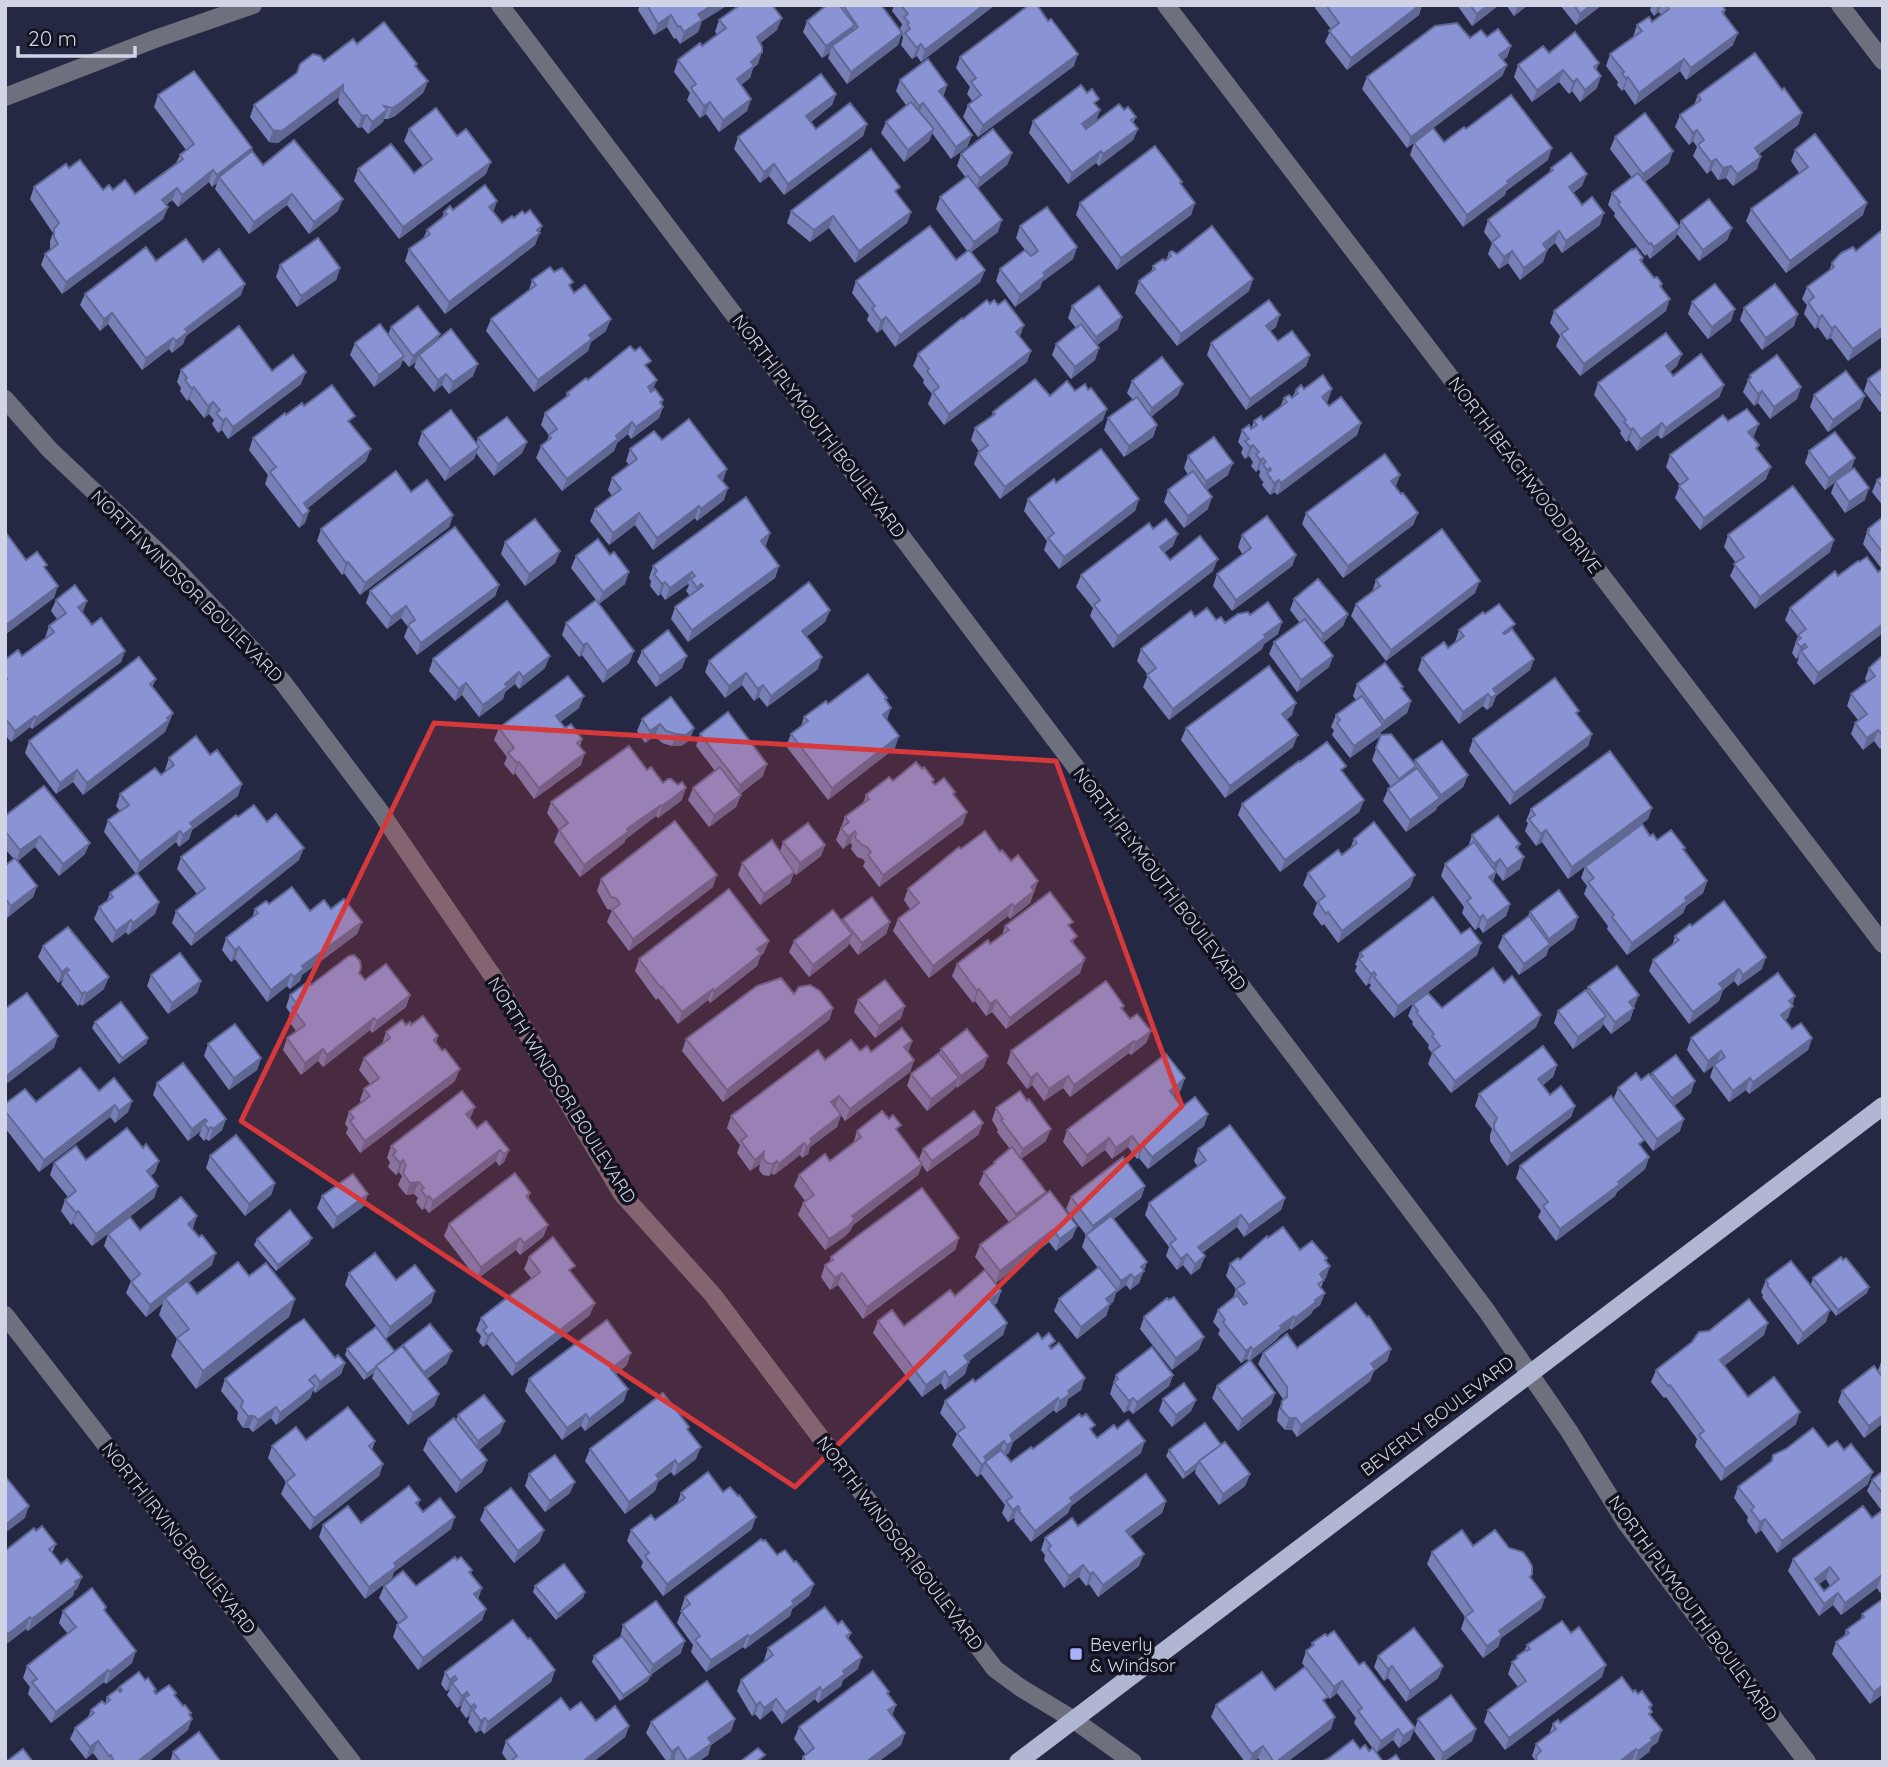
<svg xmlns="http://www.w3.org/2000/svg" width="1888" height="1767" font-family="Quicksand,sans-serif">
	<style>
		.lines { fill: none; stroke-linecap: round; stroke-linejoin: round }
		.minor { stroke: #6e707e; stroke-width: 18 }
		.major { stroke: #b1b6d3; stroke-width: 18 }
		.wall { fill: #777fb6; fill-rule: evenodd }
		.shaded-wall { fill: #616894 }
		.building { fill: #8a94d4; stroke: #616894; stroke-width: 2; fill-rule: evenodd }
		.marked { fill: #d5393b; fill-opacity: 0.2; stroke: #d5393b; stroke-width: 5; stroke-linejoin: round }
		.poi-dot { fill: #a6b1fc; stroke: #11121e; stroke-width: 2.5 }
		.labels { text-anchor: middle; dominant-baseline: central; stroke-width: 7; stroke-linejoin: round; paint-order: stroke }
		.street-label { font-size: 18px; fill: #d0d4e5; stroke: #11121e }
		.poi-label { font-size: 18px; fill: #d0d4e5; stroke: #11121e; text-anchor: start }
	</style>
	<rect width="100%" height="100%" fill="#252843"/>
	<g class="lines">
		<g class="minor">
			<path d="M500,5l986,1305 83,121 57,92 181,239"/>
			<path d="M1166,5l717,939"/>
			<path d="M1840,5l43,56"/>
			<path d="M5,97l150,-58 98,-34"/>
			<path d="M5,399l45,51 123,116 109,115 97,129 115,168 128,216 91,101 282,374 26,19 53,32 59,42"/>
			<path d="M5,1315l347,447"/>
		</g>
		<path class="major" d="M1018,1762l865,-656"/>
	</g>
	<g class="wall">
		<path d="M640,5h88l-26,16 -4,11 -18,12 -4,-6 -2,1 -7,-12 -13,8 -16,-25z"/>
		<path d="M842,5h39l21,28 -4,12 -51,39 -19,-26 2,-5 -8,5 -19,-26 4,-11 34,-13z"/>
		<path d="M894,5h101l-74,57 -4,-6 -5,3 -11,-14 2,-8 -1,-1 1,-3 -3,-4 2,-5 -10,-13z"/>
		<path d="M1316,5h106l-3,10 -72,55 -22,-28 6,-13 -16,-21z"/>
		<path d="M1457,5h42l-27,21z"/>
		<path d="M1506,5h22l-14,11z"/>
		<path d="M1560,5h42l-26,20z"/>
		<path d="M1652,5h70l3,5 -1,5 9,30 -47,35 -6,-9 -45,34 -11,-16 -2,2 -5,-6 1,-3 -12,-16 4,-12 23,-17 4,-12 15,-3 9,-7 -2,-3 -5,4 -4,-6z"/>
		<path d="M719,20l58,10 -17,13 -2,21 -5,4 -3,10 -9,7 10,14 -4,12 -28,21 -13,-18 -6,4 -13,-18 3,-7 -16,-21 4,-12 24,-14 15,-12 -2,-2z"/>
		<path d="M1487,37l24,9 -4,11 -4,3 4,5 -5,11 -69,52 11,14 22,-13 82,31 -42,31 -1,4 -42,32 -53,-72 4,-12 -7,5 -45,-59 5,-12 103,-39z"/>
		<path d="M357,44l59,23 12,14 -5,12 -28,23 -7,3h-4l-1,3 -15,12 -6,-7 -4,1 -20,-25 1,-6 -61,46 -9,-1 -19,-25 4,-12 70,-44z"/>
		<path d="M1549,53l50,10 -3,7 1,18 -17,14 -8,-11 -3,3 -10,-12 -27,20 -18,-25 4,-12z"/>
		<path d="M960,57l114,9 -96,71 -15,-20 5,-12 5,-3 -6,-8 3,-7 -14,-19z"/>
		<path d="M900,80l47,5 -4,12 29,38 -5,12 -16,12 -19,-26 -3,8 -25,21 -23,-29 5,-11 20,-17 -10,-14z"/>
		<path d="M1782,90l20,23 -4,12 -39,29 -2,15 -24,17 -7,-8 -8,2 -7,-10 -4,4 -14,-18 4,-9 -4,-6 -4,4 -14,-18 5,-12 14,-10 4,-10z"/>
		<path d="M836,94l-4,11 -21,17 5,7 51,-5 -4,12 -79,59 -15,-19 -9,7 -26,-34 4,-12z"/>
		<path d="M158,95l92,58 13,12 75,46 -29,23 -22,-29 -38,29 -34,-45 2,-6 -5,4 -3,-5 -31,25 -6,-7 -6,5 2,2 -5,12 -101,75 -21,-29 4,-11 5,-4v-9l3,-8 -23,-34 4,-12 35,-19 34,22h10l22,4 41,-31 4,-8 6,-5 -32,-43z"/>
		<path d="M1097,106l-1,15 28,-11 12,7 -3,6 5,6 -5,11 -34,26 -3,-3 -28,21 -39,-51 4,-12z"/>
		<path d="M409,129l77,45 -87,65 -45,-58 4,-12 56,4 9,-7 -19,-25z"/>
		<path d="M1615,137l54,26 -24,19 34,44 2,-5 51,7 -5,12 -28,21 -22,-27 -2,4 -25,21 -3,-5 -2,2 -31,-40 1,-3 -7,-8 4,-12 20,-15 -22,-29z"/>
		<path d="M1795,150l68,65 -77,58 -40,-52 5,-12 48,-36 -8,-12z"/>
		<path d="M1012,153l-5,12 -29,23 20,44 -27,20 14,18 -5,12 -85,65 -13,-18 -5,4 -10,-13 2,-5 -17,-22 4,-12 100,-21 11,-9 -31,-42 4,-12 26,-19 -9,-12 4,-12z"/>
		<path d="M1551,168l31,18 -9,7 9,12 18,20 -38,28 -7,-10 -8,7 -4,12 -23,18 -12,-17 -9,6 -11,-15 4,-11 -8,-11 4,-12 61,-46z"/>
		<path d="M1181,184l14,19 -4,12 -74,55 -41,-55 4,-12z"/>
		<path d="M898,195l13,17 -4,11 -52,40 -26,-35 -19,14 -23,-19 4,-12z"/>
		<path d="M497,201l-4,11 9,11 12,-5 11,-4 17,12 -7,19 -90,69 -40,-53 4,-12 14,-10 4,-9 15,-12 2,-6z"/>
		<path d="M1020,226l57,21 -4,12 -31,23 -2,6 -25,19 -19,-26 4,-12 25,-19 -9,-12z"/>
		<path d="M1883,234v102l-35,25 -17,-23 -4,2 -9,-13 -3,2 -11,-15 3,-9 -5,-6 5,-12 22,-16 3,-8 24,-12z"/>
		<path d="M1169,253l8,1 76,25 -4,12 -72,55 -42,-53 4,-12 12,-8 2,-7 13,-6z"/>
		<path d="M1643,258l-1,4 12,16 8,6 -1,3 5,24 -86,65 -24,-30 4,-10 -10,-13 4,-12z"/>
		<path d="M156,261l47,1 38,33 -55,41 -3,8 -11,9 -3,-4 -27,21 -34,-46 -8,7 -20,-26 5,-11z"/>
		<path d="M280,265l60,3 -4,12 -39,27 -21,-30z"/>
		<path d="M554,272l52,59 -15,11 -3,9 -54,41 -48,-61 5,-12 38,-29 3,-10z"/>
		<path d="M1692,302l39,19 -23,18 -20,-25z"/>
		<path d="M1072,306l46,23 -21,16 2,3 -4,12 -24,19 -19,-24 4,-11 20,-16 -8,-10z"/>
		<path d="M1744,308l50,18 -32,24 -22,-30z"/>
		<path d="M963,319l57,18 11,14 -4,11 -83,63 -16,-21 4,-10 -9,-11 1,-3 -11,-14 5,-12z"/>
		<path d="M391,327l47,12 35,37 -24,18 -7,-9 -8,7 -20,-25 2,-5 -7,5 -6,-7 -3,7 -26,20 -24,-32 5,-12 33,-8z"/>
		<path d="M1276,327l-6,4 8,10 32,14 -4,11 -60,44 -39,-55 4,-12z"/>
		<path d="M1677,366l-7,6 3,4 51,9 -5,12 -58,42 -3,-4 -21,16 -8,-11 -3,2 -6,-9 1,-2 -27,-36 4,-12z"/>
		<path d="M1883,368v41l-3,3 -16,-21 4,-12z"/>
		<path d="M648,369l5,21 10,17 -4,11 -28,21 -3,-5 -11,9 -3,8 -52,40 -26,-33 5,-12 6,-5 2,-6 -8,-10 4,-12 20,-15 2,-5 21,-13z"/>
		<path d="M181,370l91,1 29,13 -73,55 -6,-9 -4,3 -6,-9 2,-4 -5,-6 -5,4 -15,-19 -2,2 -7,-10 1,-3 -4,-6z"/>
		<path d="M1750,375l51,12 -4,12 -27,20 -12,-16 -4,3 -11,-14z"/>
		<path d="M1132,381l46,14 -27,22 6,8 -4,12 -29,20 -20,-27 4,-12 25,-18 -6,-7z"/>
		<path d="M1304,389l24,12 -2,1 3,4 32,17 -4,12 -80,60 -2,-3 -5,3 -8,-10 2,-4 -1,1 -4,-6 1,-4 -1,-3 -3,3 -5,-6 2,-4 -4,-6 -4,3 -4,-6 2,-5 -5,-6 4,-12 9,-1 3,-8 9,-1 17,-13 4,-9h8l4,-8z"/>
		<path d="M1814,395l46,13 -32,24 -18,-25z"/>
		<path d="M1050,396l53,24 -103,79 -26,-35 4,-11 1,-2 -8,-11 4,-12 17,-12 1,-4z"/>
		<path d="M304,406l47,19 15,36 -59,47 2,3 -4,12 -6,5 -34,-44 3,-9 -19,-25 4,-12z"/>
		<path d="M1728,421l26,15 -1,1 6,8 -2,4 9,30 -66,51 -25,-32 5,-13 -14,-18 4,-12z"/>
		<path d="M422,432l54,12 2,-6 49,4 -5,11 -28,23 -18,-23 -2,6 -29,22 -27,-37z"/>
		<path d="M662,440l61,41 1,19 -27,21 -2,-3 -42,32 -18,-25 -26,20 -19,-24 5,-12 17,-13 -4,-6 4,-12 17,-13 -3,-4 4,-12z"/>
		<path d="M1809,451l46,7 -4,12 14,30 -20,13 -14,-20 4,-11 -10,8 -20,-27z"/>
		<path d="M1188,456l40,19 -21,15 1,19 -24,19 -20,-26 4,-12 20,-15 -4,-7z"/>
		<path d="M1400,475l-5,12 23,26 -5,12 -70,53 -41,-54 4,-11z"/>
		<path d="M1883,476v30l-11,-14 5,-12z"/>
		<path d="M1056,483l83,16 -4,12 -76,58 -15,-19 3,-9 -23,-30 4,-12z"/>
		<path d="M411,492l42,23 -4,12 -89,68 -16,-22 -2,2 -25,-34 4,-12z"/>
		<path d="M1883,517v50l-2,1 -18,-24 5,-15z"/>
		<path d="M1153,529l20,17 -9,7 6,7 43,11 -100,77 -23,-32 3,-8 -17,-21 5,-12z"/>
		<path d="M770,533l-4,12 -1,1 14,20 -4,12 -87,64 -17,-23 4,-12 15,-11 -4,-5 3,-6 -1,-1 -23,16 -4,-6 -3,2 -8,-10 1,-5 -2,-3 4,-12z"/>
		<path d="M1242,535l54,20 -4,11 -60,45 -19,-25 4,-12 26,-19 -5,-8z"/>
		<path d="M1728,535l102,17 -75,57 -25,-33 6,-13 -12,-16z"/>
		<path d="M505,542l55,9 -5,12 -30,23 -24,-32z"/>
		<path d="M576,556l49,28 -26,20 35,47 -5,12 -26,20 -21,-28 -3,2 -17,-22 4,-12 30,-23 -25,-32z"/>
		<path d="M1859,562l19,10 5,-1v62l-69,52 -17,-22 2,-6 -3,2 -4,-6 6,-17 -13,-16 5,-12z"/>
		<path d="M1376,580l99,13 -89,68 -35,-45 5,-12 16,-12z"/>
		<path d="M499,585l-4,11 -78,59 -13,-18 4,-10 -7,-9 -14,11 -21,-26 4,-12z"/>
		<path d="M1294,599l54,15 -5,12 -20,17 10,13 -4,11 -32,25 -28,-38 5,-12 26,-19 -10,-13z"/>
		<path d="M56,600l26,12 10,13 33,26 -4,11 -89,67 -2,-2 -19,15 -6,-7v-75l17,-4 23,-18 4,-12 8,-7 -6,-8z"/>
		<path d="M830,610l-5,12 -19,15 12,32 -51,38 -8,-10 -5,4 -12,-16 -17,13 -20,-26 4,-11z"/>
		<path d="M1485,614l28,16 21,29 -4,11 -34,26 -4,10 -5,4 -4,-4 -24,18 -41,-54 4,-12 26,-10 7,-6 4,-12z"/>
		<path d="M1250,615l28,19 -14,10 -2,5 -93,71 -26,-33 5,-12 -11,-14 4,-12 54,-32 21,3 9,3z"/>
		<path d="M642,651l40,17 -26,19 -19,-25z"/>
		<path d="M1883,658v89l-3,2 -6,-8 -11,9 -12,-16 4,-11 3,-3 -11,-14 4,-12 16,-12 -2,-3 4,-11z"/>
		<path d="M433,659l112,9 -26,21 -4,-5 -10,8 -2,7 -24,18 -17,-22 -7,6 -26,-30z"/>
		<path d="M156,679l-4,8 21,26 -8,19 -82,63 -10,-13 -17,12 -31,-41 4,-12z"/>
		<path d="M1357,684l46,3 -1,2 9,12 -4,12 -26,19 -2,5 -29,21 -18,-23 2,-5 -3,-3 5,-12 20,-15 -3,-4z"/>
		<path d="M671,697l19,43 -9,6h-9l-10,-3 -7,-7 -10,7 -8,-12 5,-12z"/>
		<path d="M887,698l-1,2 1,20 8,28 -67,52 -42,-54 5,-12 10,-8 3,-9 24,-13z"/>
		<path d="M579,708l-19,14 5,6 17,11 -2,7 1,19 -47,34 -19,-26 -2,2 -9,-11 3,-7 -13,-17 5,-12z"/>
		<path d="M1292,715l-6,5 7,27 -68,51 -44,-58 5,-12z"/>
		<path d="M1578,715l14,19 -4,12 -78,59 -41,-54 4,-12z"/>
		<path d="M700,734l63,42 -23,18 1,1 -5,12 -27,20 -21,-27 5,-12 22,-17 -19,-25z"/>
		<path d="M1381,735l33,28 1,-3 53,15 -5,12 -26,20 -1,3 -30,22 -23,-31 5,-12 3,-2 -19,-27z"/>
		<path d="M169,758l69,38 -46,34 -3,9 -10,8 -3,-5 -38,31 21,29 -4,12 -27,21 -2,-3 -14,11 -18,-24 5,-12 8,-6 3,-8 26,-19 -32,-42 4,-12 12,-9 -4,-5 4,-12 41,-19 5,-4 -1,-1z"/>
		<path d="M1300,762l43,12 21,26 -5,12 -79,60 -42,-57 4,-11z"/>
		<path d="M922,769l12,11 -1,3 2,2 20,7 -1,3 9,29 -84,63 -16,-21 2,-4 -2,-3 -6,-2 -6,-8 1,-4 -2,-2 -7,6 -7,-9 9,-23 18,-14 3,-8 27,-14z"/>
		<path d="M647,770l35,30 -24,18 -2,-2 -30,23 -2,4 -44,34 -26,-35 5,-12 -12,-17 4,-11z"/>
		<path d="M1652,808l-4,11 -80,60 -26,-37 -6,4 -11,-15 3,-8 -2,-2 5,-12z"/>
		<path d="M5,816l80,38 -26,22 -24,-29 -17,14 19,25 -4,11 -26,21 -2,-3v-49l9,-7 -9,-10z"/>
		<path d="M238,817l61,43 -108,86 -19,-23 4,-12 21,-17 -20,-25 4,-12z"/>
		<path d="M1472,835l48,9 -2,5 2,20 -17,12 -7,-9 -3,10 17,22 -4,12 -23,17 -4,-6 -4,3 -13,-17 2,-6 -23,-31 4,-12 23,-17z"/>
		<path d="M1650,836l7,4 27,11 23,30 -4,12 -17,13 -3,7 -56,42 -20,-26 1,-3 -24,-32 3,-8 -6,-8 4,-11z"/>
		<path d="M1354,839l56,48 -72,56 -14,-19 -2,2 -9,-12 4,-11 -14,-18 5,-12 34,-18 8,-6z"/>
		<path d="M783,842l42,3 -4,11 -25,19 -2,-2 -4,10 -30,22 -22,-30 4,-12 38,-12z"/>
		<path d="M961,849l39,3 38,29 -8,22 -20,16 -2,-3 -79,62 -36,-47 5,-12 12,-10 -6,-9 4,-11z"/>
		<path d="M601,879l112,8 -84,64 -22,-29 5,-12 -5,-1 -10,-18z"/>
		<path d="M255,909l55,2 21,-2 31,13 -5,12 -55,41 -2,6 -10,8 -3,-3 -20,16 -32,-43 -4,3 -9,-12 4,-12 26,-20z"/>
		<path d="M1530,912l48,5 -4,12 -25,19 -3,8 -27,19 -21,-28 5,-11 25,-20z"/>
		<path d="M843,919l47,3 -4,12 -28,21 -9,-12 -1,3 -39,31 -20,-25 5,-11 48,-19z"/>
		<path d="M1005,926l65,2 4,16 11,14 -5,15 -74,56 -14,-17 -6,4 -11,-15 -2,2 -21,-27 5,-12 33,-20 12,-9z"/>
		<path d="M1692,926l70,43 -24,17 -4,-5 -11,9 -4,11 -30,23 -40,-53 4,-11 19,-14 3,-10z"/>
		<path d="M1461,934l20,9 -4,12 -83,63 -25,-30 2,-3 -2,-2 -3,3 -11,-15 2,-5 -2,-1 5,-12z"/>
		<path d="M43,946l61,43 -22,17 -2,-2 -2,2 -17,-22 2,-4 -5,3 -20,-26z"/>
		<path d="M764,953l-3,2 -4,11 -47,37 -2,-3 -30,24 -20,-26 -2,2 -21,-29 4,-12z"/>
		<path d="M360,973l5,7 45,15 -4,12 -34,26 -2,-3 -47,37 -5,-6 -17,14 -18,-25 4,-12 9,-7 -8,-11 2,-7 -4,-6 4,-12 21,-10z"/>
		<path d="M151,975l50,6 -4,12 -29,21 -21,-28z"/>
		<path d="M1504,983l37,32 -5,12 -85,66 -23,-29 4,-11 -4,-5 1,-3 -17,-21 1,-2 -5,-6 5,-12 29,4z"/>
		<path d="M1588,987l46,20 -4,13 -19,14 -8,-10 -2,4 -28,21 -19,-26 4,-12 29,-20z"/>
		<path d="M794,994l39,14 -4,12 -106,82 -41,-51 4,-12z"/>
		<path d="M1795,996l-7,22 -3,2 7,9 20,9 -4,12 -59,44 -3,-4 -17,12 -19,-25 4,-12 3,-2 -13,10 -17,-23 4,-12z"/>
		<path d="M858,1000l43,18 -26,20 -21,-26z"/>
		<path d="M1124,1006l-1,4 7,9 21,12 -5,12 -15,12 -2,-2 -59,44 -7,-9 -19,13 -12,-16 -5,4 -20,-26 4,-12z"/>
		<path d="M95,1022l53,16 -2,6 -27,20 -27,-36z"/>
		<path d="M406,1025h5l27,11 -2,7 19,38 -95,72 -14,-20 2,-5 -3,-4 4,-12 12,-9 -1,-3 4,-11 6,-5 -11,-14 5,-12 18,-14 4,-12z"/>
		<path d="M912,1041l-4,12 6,7 -4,12 -65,49 -4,-6 -4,12 -27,20 -2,7 -6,4 -2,-3 -26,20 -2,-2 -3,3 -6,-1 -4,-5 1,-6 -10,7 -13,-18 3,-8 -13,-17 4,-12 94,-56 35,-9 11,1z"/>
		<path d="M208,1044l53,14 -4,12 -28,20 -25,-34z"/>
		<path d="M941,1049l47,7 -5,12 -26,20 -1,-2 -2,3 -27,22 -20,-25 4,-12 28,-21z"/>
		<path d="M1557,1065l-4,12 -10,8 7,10 25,11 -4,11 -64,49 -17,-25v-6l2,-6 -17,-23 4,-12z"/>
		<path d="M1652,1073l39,20 -17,13 6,25 -27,20 -29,-38 17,34 8,10 -4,12 -28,23 -2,4 -59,45 -18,-24 3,-6 -25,-33 4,-12 93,-66 5,-12 33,-12z"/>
		<path d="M157,1083l69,36 -4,11 -13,11 -3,-2 -2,2 -5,-6 2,-4 -13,10 -35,-46z"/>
		<path d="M1181,1090l-7,6 8,11 26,7 -4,12 -56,43 -9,-11 -2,1 -9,-12 -16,12 -7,-9 -23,17 -19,-25 4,-12z"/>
		<path d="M99,1091l33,10 -4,11 -13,11 -5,-6 -71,55 -34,-44v-24l31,-2z"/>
		<path d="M996,1108l50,33 -25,18 24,36 32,31 -5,12 -16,13 -7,-9 -53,41 -21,-26 5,-12 29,-23 -30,-38 5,-12 9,-7 1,-3 16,-13 -13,-17 1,-2 -6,-10z"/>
		<path d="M470,1119l7,9 32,22 -5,12 -5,4 -3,-5 -67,52 -4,-5 -3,2 -6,-8 2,-4 -4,-4 -8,1 -8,-10 4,-9 -3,-4 -3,3 -8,-8 2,-5 -3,-4 4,-12z"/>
		<path d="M983,1123l-5,12 -51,37 -5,-7 -4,10 -65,50 -3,6 -6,6 -19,13 -27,-35 5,-12 2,-2 -11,-15 5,-11 31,-14 23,-17 4,-13 41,1 21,27 4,-10z"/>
		<path d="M143,1148l16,13 -4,11 -4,4 7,10 -4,12 -62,48 -19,-23 -2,2 -10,-14 4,-11 3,-3 -18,-22 4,-12 32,-3z"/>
		<path d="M1198,1149l87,49 -4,12 -37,27 -7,-10 -35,26 3,3 -5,12 -9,7 -8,-10 -6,5 -11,-14 3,-9 -24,-32 4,-12 49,-36 -4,-6z"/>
		<path d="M210,1156l65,27 -4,12 -26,21 -39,-48z"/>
		<path d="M1145,1186l-4,12 -27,21 33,43 -8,21 -9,7 -4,-5 -10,8 -3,9 -3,2 -4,12 -29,23 -23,-28 5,-12 39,-31 -16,-21 4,-12 -20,-26 5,-12z"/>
		<path d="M530,1193l-2,6 20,26 -5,12 -23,18 -4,-5 -39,29 -33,-43 5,-12z"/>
		<path d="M322,1196l42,10 -31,23 -16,-21z"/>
		<path d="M197,1216l-5,13 20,36 -24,18 9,11 52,-18 46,23 -6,18 -93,72 -25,-33 6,-17 -18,-24 4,-12 -17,14 -20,-24 5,-12 -27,-35 4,-12 32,-4z"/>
		<path d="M959,1238l-4,12 -92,69 -25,-34 -8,5 -9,-13 4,-12 4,-2 2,-6z"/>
		<path d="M1268,1238l59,20 -1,20 -2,1 -3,9 4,5 -5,12 -7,5 -2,4 -20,16 -1,-2 -11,8 -2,3 -27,22 25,32 -4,11 -33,27 -26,-33 5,-12 32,-25 -2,-2 -6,4 -23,-29 2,-4 -7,-8 5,-12 15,-12 3,-9 -10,-13 4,-12 10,-4z"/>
		<path d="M257,1239l52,5 -33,27 -22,-26z"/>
		<path d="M529,1257l43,17 18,41 -78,61 -25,-32 -4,3 -4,-5 2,-6 -5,-6 5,-12 51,-39 -8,-10z"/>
		<path d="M349,1273l47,7 39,11 -4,12 -45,36 -41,-54z"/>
		<path d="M1813,1278l56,9 -2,6 -31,23 -25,-32z"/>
		<path d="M1766,1280l60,42 -28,23 -36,-48 1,-2 -2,-3z"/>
		<path d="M1001,1291l-4,12 -3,2 13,18 -4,12 -35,26 -3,13 -20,16 -4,-7 -19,14 -49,-64 5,-12 26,5 51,-30z"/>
		<path d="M1144,1317l55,32 -27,21 -32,-41z"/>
		<path d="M1764,1335l-40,31 24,31 48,27 -75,57 -26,-35 2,-7 -31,-42 -2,1 -13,-16 5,-12z"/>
		<path d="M1042,1339l10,9 29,42 -13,9 -2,7 -10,7 -2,-3 -41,32 -4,11 -4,2 6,7 22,-13 60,-17 4,6 20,-9 24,24 -70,53 -3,7 -37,29 -17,-21 1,-1 -1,-2 -6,4 -6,-9 3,-8 -24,-31 -4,3 -25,-32 5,-11 -17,-21 5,-12z"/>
		<path d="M403,1345l44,18 -20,16 12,15 -5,12 -26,19 -36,-47 2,-5 -10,7 -19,-25 2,-6 48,3 8,-5z"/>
		<path d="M1297,1348l94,1 -4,12 -13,10 -4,10 -73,56 -5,-7h-7l-8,-9 1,-9 5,-13 -25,-35 5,-11z"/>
		<path d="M335,1358l10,5 -4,11 -26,19 -2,-3 -3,8 -34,27 -5,-7 -18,14 -4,-4h-6l-6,-9 1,-7 -17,-21 4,-12z"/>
		<path d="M1882,1359h1v19l-5,-7z"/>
		<path d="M627,1365l-11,9 8,27 -39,30 -4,-5 -19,14 -37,-49 4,-12z"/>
		<path d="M1116,1375h57l-4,11 -36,28 -4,-4 -5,3 -14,-19z"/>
		<path d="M1883,1378v45l-19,15 -26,-36 4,-11z"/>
		<path d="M1163,1399l33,1 -5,11 -19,16 -13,-16z"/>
		<path d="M458,1415l42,18 -21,17 8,10 -5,12 -26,21 -33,-43 5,-11 28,-19z"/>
		<path d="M688,1430l8,29 -22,17 -3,-4 -13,10 -3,9 -30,23 -40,-53 5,-12z"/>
		<path d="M306,1440l69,1 -3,9 11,14 -4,12 -69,54 -29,-36 5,-12 -18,-24 4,-12z"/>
		<path d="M1221,1445l29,29 -5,12 -26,19 -24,-32 1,-4 -13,10 -17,-23 3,-6z"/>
		<path d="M1828,1447l16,3 24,34 -91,69 -16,-23 -5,4 -9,-13 1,-4 -14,-19 4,-11 33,-25 2,-7z"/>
		<path d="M1883,1471v120l-3,2 -3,-5 -36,27 -8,-10 -14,11 -31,-45 5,-12 79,-41 10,-7 -15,-20 5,-11zM1826,1579l4,7 -6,5 -5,-7z"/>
		<path d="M529,1474l41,19 -25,19 -20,-26z"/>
		<path d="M681,1493l71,36 -89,67 -22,-29 2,-5 -16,-21 4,-11 24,-10 22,-16z"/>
		<path d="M420,1500l-2,5 5,7 28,17 -57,43 -2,6 -27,21 -46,-62 4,-12 38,-2z"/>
		<path d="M1166,1501l-4,12 -32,23 9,30 -41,31 -9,-13 -3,2 -7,-9 -15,11 -20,-28 1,-5 -4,-5 4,-12 33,-12z"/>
		<path d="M485,1508l59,22 -5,12 -25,21 -34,-43z"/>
		<path d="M36,1531l20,13 -4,9 9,11 21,13 -5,12 -3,2 -1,5 -45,35 -2,-2 -21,16v-94z"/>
		<path d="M1432,1552l99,26 14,19 -4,12 -40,29 -3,9 -15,11 -22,-29 4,-12 -38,-53z"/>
		<path d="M777,1555l17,7 20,22 -5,12 -17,13 -2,7 -45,33 -2,-2 -37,25 -15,-20 2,-7 -16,-22 5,-13 -1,-1 4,-12z"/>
		<path d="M457,1560l15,10 -1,3 7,26 8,10 -4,11 -64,50 -25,-33 4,-12 2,-1 -20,-26 5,-12h32z"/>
		<path d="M535,1586l50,6 -2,6 -27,22 -23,-28z"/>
		<path d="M1883,1599v95l-13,10 -38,-50 4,-12 8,-5 2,-7 15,-11 1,-5z"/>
		<path d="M63,1611h42l27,52 -26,21 -2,-2 -53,41 -23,-29 2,-7 -7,-9 4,-12 41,-32 -9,-11z"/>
		<path d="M838,1624l13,9 -3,6 10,30 -15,11 -2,6 -23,17 -3,-4 -33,25 -10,-14 -12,10 -5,-6 -3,2 -15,-25 4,-11 24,-19 -1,-1 4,-12z"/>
		<path d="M623,1625l58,28 -31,22 -2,6 -28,20 -28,-39 2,-6 26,-18z"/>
		<path d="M528,1639l27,31 -4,12 -67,52 -3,-4 -5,3 -8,-11 2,-6 -4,2 -6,-8 2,-5 -5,3 -10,-13 3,-6 -4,2 -5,-7 4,-12z"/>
		<path d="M1312,1643l98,97 -11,8 -6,-8 -17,13 -22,-30 2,-5 -19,-25 -7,6 -28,-36 4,-12 5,-3z"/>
		<path d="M1527,1645l75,32 -97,73 -21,-28 4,-12 30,-23 -10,-13 4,-12 4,-2 1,-4 7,-5z"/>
		<path d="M1378,1656l65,10 -5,12 -32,24 -18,-24 -4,3 -10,-14z"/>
		<path d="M119,1687l56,9 8,10 8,7 -3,17 -40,32h-48l-7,-9 -7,6 -16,-20 5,-11 13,-11 3,-7 14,-6 2,-7 11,-7z"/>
		<path d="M1275,1690l50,13 6,26 -44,33h-26l-3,-4 -4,4h-9l-34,-45 5,-12z"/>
		<path d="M1633,1692l5,2 14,11 -1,4v7l7,26 -7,5 -2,5 -13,10 -4,-1 -1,1h-97l1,-2 -3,-4 4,-12 13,-10 4,-10 7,-1z"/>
		<path d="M888,1694l8,11 -4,10 13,18 -4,12 -23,17h-77l2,-5 3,-2 -12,-16 5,-12z"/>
		<path d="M570,1710l26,11 33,5 -4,11 -32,25h-85l-6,-9 4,-12z"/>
		<path d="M735,1719l-4,12 -20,14 -3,10 -10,7h-22l-2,-3 -4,3h-3l-21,-29 5,-11z"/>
		<path d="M1418,1719l58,10 -4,12 -29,21h-6l-23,-31z"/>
		<path d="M173,1752l48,10h-51z"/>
	</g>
	<g class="shaded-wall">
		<path d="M713,5h15l-26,16 -4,11 -18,12 4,-12 14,-18z"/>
		<path d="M984,5h11l-74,57 4,-12z"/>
		<path d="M1420,5h2l-3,10 -72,55 4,-12z"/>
		<path d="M1488,5h11l-27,21 5,-12z"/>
		<path d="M1518,5h10l-14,11z"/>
		<path d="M1591,5h11l-26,20 4,-11z"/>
		<path d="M1658,5h3l-2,7 -5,4z"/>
		<path d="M671,15l-4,12 -13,8 4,-11z"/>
		<path d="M782,18l-5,12 -24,19 4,-12z"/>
		<path d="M855,25l-5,12 -18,9 -2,7 -8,5 4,-12z"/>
		<path d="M902,33l-4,12 -51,39 4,-12z"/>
		<path d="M1738,33l-5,12 -47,35 5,-12z"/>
		<path d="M921,44l-4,12 -5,3 5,-11z"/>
		<path d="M1511,46l-4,11 -12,10 4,-12z"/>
		<path d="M762,52l-4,12 -5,4 -3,10 -18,13 5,-12 14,-17z"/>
		<path d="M1078,54l-4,12 -96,71 5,-12z"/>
		<path d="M1684,59l-4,12 -45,34 4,-12z"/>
		<path d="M1507,65l-5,11 -95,72 4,-11z"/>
		<path d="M1563,70l-4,12 -27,20 5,-12z"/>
		<path d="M1601,76l-4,12 -17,14 5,-12z"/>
		<path d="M1628,77l-4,12 -2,2 4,-12z"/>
		<path d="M1577,79l-5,12 -3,3 4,-12z"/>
		<path d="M428,81l-5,12 -28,23 -7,3 4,-11z"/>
		<path d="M343,85l-4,12 -61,46 -9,-1 4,-12z"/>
		<path d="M947,85l-4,12 -4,-6z"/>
		<path d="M836,94l-4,11 -30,23 4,-12z"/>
		<path d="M751,99l-4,12 -28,21 4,-12z"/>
		<path d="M710,102l-4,12 -6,4 4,-12z"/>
		<path d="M923,103l-4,12 -4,3 4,-12z"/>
		<path d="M387,110l-4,12 -15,12 4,-12z"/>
		<path d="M1100,110l-4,12 -19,13 5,-11z"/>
		<path d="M1802,113l-4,12 -48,35 5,-12z"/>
		<path d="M367,115l-5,12 -4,1 4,-12z"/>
		<path d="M867,124l-4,12 -79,59 4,-11z"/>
		<path d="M934,129l-5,12 -25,21 4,-12z"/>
		<path d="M1138,129l-5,11 -34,26 4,-12z"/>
		<path d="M1697,130l-4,11 -4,4 4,-12z"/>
		<path d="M972,135l-5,12 -16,12 5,-12z"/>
		<path d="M252,148l-5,12 -28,17 -2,6 -5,4 5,-12z"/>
		<path d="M1552,148l-4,12 -42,31 -1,4 -42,32 4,-12 40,-34z"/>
		<path d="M1101,151l-5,12 -28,21 4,-11z"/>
		<path d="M1673,151l-4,12 -30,23 4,-12z"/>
		<path d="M1012,153l-5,12 -32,25 5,-12z"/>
		<path d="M1761,157l-4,12 -24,17 4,-12z"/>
		<path d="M1716,159l-5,11 -4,4 4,-12z"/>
		<path d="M491,162l-5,12 -87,65 4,-12z"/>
		<path d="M774,164l-5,12 -9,7 4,-11z"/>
		<path d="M1731,166l-5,12 -8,2 5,-12z"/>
		<path d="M213,170l-4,12 -31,25 4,-12z"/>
		<path d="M1587,174l-5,12 -17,13 4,-12z"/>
		<path d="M177,188l-5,12 -14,11 4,-11z"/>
		<path d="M292,194l-5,11 -38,29 5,-12z"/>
		<path d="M343,199l-5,12 -29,23 5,-12z"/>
		<path d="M497,201l-4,12 -4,-6z"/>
		<path d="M1195,203l-4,12 -74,55 4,-12z"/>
		<path d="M1867,203l-4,12 -77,58 4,-12z"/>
		<path d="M168,207l-5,12 -101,75 4,-12z"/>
		<path d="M911,212l-4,11 -52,40 4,-12z"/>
		<path d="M1604,213l-4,12 -38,28 4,-12z"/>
		<path d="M833,216l-4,12 -19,14 4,-12z"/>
		<path d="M1002,220l-4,12 -29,22 5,-12z"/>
		<path d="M542,226l-7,19 -90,69 4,-12z"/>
		<path d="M1680,227l-5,11 -25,21 4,-12z"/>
		<path d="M1732,228l-5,12 -28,21 4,-11z"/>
		<path d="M1559,231l-4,12 -17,13 5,-12z"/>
		<path d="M1077,247l-4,12 -31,23 -2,6 -25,19 5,-12 23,-22z"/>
		<path d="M1547,250l-4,12 -23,18 4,-12z"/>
		<path d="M1512,251l-4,12 -9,6 5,-12z"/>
		<path d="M340,268l-4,12 -39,27 4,-11z"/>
		<path d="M985,270l-5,12 -85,65 5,-12z"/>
		<path d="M1253,279l-4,12 -72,55 4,-12z"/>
		<path d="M245,284l-4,11 -55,41 -3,8 -11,9 4,-12 9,-12z"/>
		<path d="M1670,299l-4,12 -86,65 4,-12z"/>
		<path d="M1735,309l-4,12 -23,18 4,-12z"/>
		<path d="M112,313l-4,11 -8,7 4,-12z"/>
		<path d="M1798,314l-4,12 -32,24 4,-12z"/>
		<path d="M1280,315l-4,12 -14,11 4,-12z"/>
		<path d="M1822,315l-4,12 -3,2 4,-11z"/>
		<path d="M886,317l-4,12 -5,4 4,-12z"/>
		<path d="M1122,317l-4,12 -26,20 4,-12z"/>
		<path d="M611,319l-5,12 -15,11 -3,9 -54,41 4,-12 51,-45z"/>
		<path d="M1024,325l-4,12 -4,-5z"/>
		<path d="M1835,326l-4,12 -4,2 5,-11z"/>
		<path d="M1883,327v9l-35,25 5,-12z"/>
		<path d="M440,334l-4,12 -17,9 -3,7 -7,5 4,-11z"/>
		<path d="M173,338l-4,11 -27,21 4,-12z"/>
		<path d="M1099,348l-4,12 -24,19 4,-12z"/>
		<path d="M1031,351l-4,11 -83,63 5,-11z"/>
		<path d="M1682,354l-5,12 -15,12 4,-12z"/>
		<path d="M1310,355l-4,11 -60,44 4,-11z"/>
		<path d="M404,356l-4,11 -26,20 5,-12z"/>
		<path d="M478,364l-5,12 -24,18 4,-12z"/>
		<path d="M306,372l-5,12 -73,55 5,-12z"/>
		<path d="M446,374l-4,11 -8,7 4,-12z"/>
		<path d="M657,380l-5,12 -9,7 5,-12z"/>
		<path d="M1183,384l-5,11 -31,25 5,-12z"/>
		<path d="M1724,385l-5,12 -58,42 5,-11z"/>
		<path d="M194,387l-5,12 -2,2 5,-12z"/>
		<path d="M1801,387l-4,12 -27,20 4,-12z"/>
		<path d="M1332,389l-4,12 -10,8 4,-12z"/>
		<path d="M1762,391l-4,12 -4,3 4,-12z"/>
		<path d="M1865,396l-5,12 -32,24 5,-12z"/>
		<path d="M663,400l-3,9 3,-2 -4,11 -28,21 5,-12z"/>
		<path d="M213,402l-4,12 -5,4 4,-12z"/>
		<path d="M1107,409l-4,11 -103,79 5,-12z"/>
		<path d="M226,418l-4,12 -4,3 5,-12z"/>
		<path d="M632,422l-4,12 -11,9 -3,8 -52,40 5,-12z"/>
		<path d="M1361,423l-4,12 -80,60 4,-12z"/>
		<path d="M1662,423l-4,12 -21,16 4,-12z"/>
		<path d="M1759,424l-5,12 -10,8 4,-12z"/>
		<path d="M1157,425l-4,12 -29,20 5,-11z"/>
		<path d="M1633,428l-4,12 -3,2 5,-12z"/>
		<path d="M527,442l-5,11 -28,23 4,-12z"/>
		<path d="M1253,445l-4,11 -4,3 5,-12z"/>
		<path d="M479,447l-5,12 -29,22 5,-12z"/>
		<path d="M371,449l-5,12 -65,53 3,-11z"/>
		<path d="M1263,458l-4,11 -3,3 4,-12z"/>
		<path d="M1855,458l-4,12 -26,20 4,-12z"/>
		<path d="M1233,463l-5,12 -26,18 4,-12z"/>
		<path d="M1771,467l-5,12 -66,51 4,-12z"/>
		<path d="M727,469l-4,12 -9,6 4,-11z"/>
		<path d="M1400,475l-4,11 -9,7 4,-12z"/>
		<path d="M1279,480l-4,12 -5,3 4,-12z"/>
		<path d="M728,488l-4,12 -27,21 4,-12z"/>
		<path d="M1869,488l-4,12 -20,13 4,-11z"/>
		<path d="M1212,497l-4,12 -24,19 4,-12z"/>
		<path d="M1139,499l-4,12 -76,58 5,-12z"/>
		<path d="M699,506l-4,12 -42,32 4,-12z"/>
		<path d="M309,511l-4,12 -6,5 4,-12z"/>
		<path d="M639,513l-4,12 -26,20 4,-12z"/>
		<path d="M1418,513l-5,12 -70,53 5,-12z"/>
		<path d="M453,515l-4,12 -89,68 5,-12z"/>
		<path d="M770,533l-4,12 -10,7 5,-11z"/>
		<path d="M1178,534l-5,12 -17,13 4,-12z"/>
		<path d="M1834,540l-4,12 -75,57 5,-12z"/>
		<path d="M560,551l-5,12 -30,23 4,-12z"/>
		<path d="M1296,555l-4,11 -60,45 4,-11z"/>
		<path d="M1218,559l-5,12 -100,77 5,-12z"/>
		<path d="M348,562l-4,11 -2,2 4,-12z"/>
		<path d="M779,566l-4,12 -87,64 4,-12z"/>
		<path d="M629,572l-4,12 -27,20 5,-12z"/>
		<path d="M692,572l-4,12 -23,16 5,-12z"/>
		<path d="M1480,581l-5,12 -89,68 5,-11z"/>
		<path d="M665,582l-4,12 -3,2 4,-12z"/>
		<path d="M499,585l-4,11 -78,59 4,-12z"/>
		<path d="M58,586l-4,12 -49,37v-9z"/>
		<path d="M87,601l-4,11 -5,-5z"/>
		<path d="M406,606l-5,12 -14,11 4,-12z"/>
		<path d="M830,610l-5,12 -27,21 4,-12z"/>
		<path d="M1348,614l-5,12 -24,20 4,-12z"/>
		<path d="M1282,622l-4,12 -14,10 -2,5 -93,71 4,-11 91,-74z"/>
		<path d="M1883,624v9l-69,52 4,-12z"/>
		<path d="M587,643l-5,12 -3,2 4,-12z"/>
		<path d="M1805,644l-3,8 -1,-1 -2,6 -3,2 5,-12z"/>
		<path d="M125,651l-4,11 -89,67 4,-11z"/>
		<path d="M634,651l-5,12 -26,20 4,-12z"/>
		<path d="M550,656l-5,12 -26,21 4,-12z"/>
		<path d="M687,656l-5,12 -26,19 4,-11z"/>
		<path d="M1333,656l-4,11 -32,25 4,-12z"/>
		<path d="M822,657l-4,12 -51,38 4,-11z"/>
		<path d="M1534,659l-4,11 -34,26 -4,10 -5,4 6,-21z"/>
		<path d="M519,672l-4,12 -10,8 -2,7 -24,18 4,-12 22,-21z"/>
		<path d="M746,673l-4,12 -17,13 4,-12z"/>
		<path d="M466,683l-4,12 -7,6 4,-12z"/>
		<path d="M763,685l-4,12 -5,4 4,-12z"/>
		<path d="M1488,694l-5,12 -24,18 4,-12z"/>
		<path d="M584,696l-5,12 -27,20 4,-12z"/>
		<path d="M1411,701l-4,12 -26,19 -2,5 -29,21 4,-12 29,-20 1,-5z"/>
		<path d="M1296,703l-4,12 -14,11 4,-12z"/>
		<path d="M891,708l-4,12 -4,-5z"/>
		<path d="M173,713l-8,19 -82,63 4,-12z"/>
		<path d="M35,716l-5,11 -19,15 4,-11z"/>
		<path d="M660,724l-5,12 -10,7 5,-12z"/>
		<path d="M694,728l-4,12 -9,6h-9l4,-12z"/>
		<path d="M1878,730l-4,11 -11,9 4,-12z"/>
		<path d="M1592,734l-4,12 -78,59 4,-12z"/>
		<path d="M1298,735l-5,12 -68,51 5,-12z"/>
		<path d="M899,736l-4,12 -67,52 4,-12z"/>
		<path d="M585,753l-4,12 -47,34 5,-11z"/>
		<path d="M519,762l-4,11 -2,2 4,-12z"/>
		<path d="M767,764l-4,12 -28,21 5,-12z"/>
		<path d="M1416,766l-4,12 -18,13 5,-12z"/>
		<path d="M77,770l-4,12 -17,12 4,-11z"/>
		<path d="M1468,775l-5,12 -26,20 -1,3 -30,22 4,-12 30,-21 1,-4z"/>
		<path d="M242,784l-4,12 -46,34 -3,9 -10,8 4,-12 7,-12z"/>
		<path d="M686,788l-4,12 -24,18 4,-12z"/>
		<path d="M741,795l-5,12 -27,20 5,-12z"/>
		<path d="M1364,800l-5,12 -79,60 5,-12z"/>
		<path d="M661,805l-5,11 -30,23 -2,4 -44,34 4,-12 43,-36z"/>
		<path d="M1652,808l-4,11 -80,60 4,-12z"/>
		<path d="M967,812l-4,12 -84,63 4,-12z"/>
		<path d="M1546,830l-4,12 -6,4 5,-12z"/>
		<path d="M180,831l-4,11 -40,32 4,-12z"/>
		<path d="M855,831l-5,12 -7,6 5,-12z"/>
		<path d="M40,836l-5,11 -19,15 4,-12z"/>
		<path d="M90,843l-5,11 -26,22 4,-12z"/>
		<path d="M825,845l-4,11 -25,19 4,-12z"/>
		<path d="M304,848l-5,12 -108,86 4,-12z"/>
		<path d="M1524,857l-4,12 -17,12 4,-12z"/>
		<path d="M1500,859l-4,12 -6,5 4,-12z"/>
		<path d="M794,872l-4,11 -30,22 4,-11z"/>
		<path d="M1496,872l-4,12 -3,-7z"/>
		<path d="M717,875l-4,12 -84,64 4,-12z"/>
		<path d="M1415,875l-5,12 -72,56 4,-12z"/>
		<path d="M1038,881l-8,22 -20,16 4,-12 17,-20z"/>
		<path d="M1707,881l-4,12 -17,13 -3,7 -56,42 5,-12 53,-45z"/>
		<path d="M37,886l-4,11 -26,21 4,-12z"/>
		<path d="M159,902l-4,12 -27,21 5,-12z"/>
		<path d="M1012,904l-4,12 -79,62 4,-12z"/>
		<path d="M1510,904l-4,12 -23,17 4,-12z"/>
		<path d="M1483,915l-4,12 -4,3 5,-12z"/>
		<path d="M1578,917l-4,12 -25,19 -3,8 -27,19 5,-11 23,-18 2,-7z"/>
		<path d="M131,920l-5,12 -14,11 4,-12z"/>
		<path d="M362,922l-5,12 -55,41 -2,6 -10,8 4,-12 8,-11z"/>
		<path d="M890,922l-4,12 -28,21 4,-12z"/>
		<path d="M852,934l-4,12 -39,31 4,-12z"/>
		<path d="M769,941l-5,12 -3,2 -4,11 -47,37 4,-12 43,-42z"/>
		<path d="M1481,943l-4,12 -83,63 4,-12z"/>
		<path d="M239,947l-4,12 -4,3 4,-12z"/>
		<path d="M1766,957l-4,12 -24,17 5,-11z"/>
		<path d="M1085,958l-5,15 -74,56 4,-11z"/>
		<path d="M67,968l-4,12 -5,3 4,-11z"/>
		<path d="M1739,969l-5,12 -11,9 -4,11 -30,23 4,-12 26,-28z"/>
		<path d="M1374,972l-5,11 -3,3 5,-12z"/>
		<path d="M291,974l-4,12 -20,16 4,-12z"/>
		<path d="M109,977l-5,12 -22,17 4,-12z"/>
		<path d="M201,981l-4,12 -29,21 4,-11z"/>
		<path d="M713,989l-5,11 -30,24 4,-12z"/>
		<path d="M979,989l-4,12 -2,2 4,-12z"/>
		<path d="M85,992l-5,12 -2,2 4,-12z"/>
		<path d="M410,995l-4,12 -34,26 5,-12z"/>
		<path d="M1639,995l-5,12 -9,7 4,-12z"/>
		<path d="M1795,996l-7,22 -11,9 4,-12 8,-14z"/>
		<path d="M996,1000l-4,12 -6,4 4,-12z"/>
		<path d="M905,1006l-4,12 -26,20 4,-12z"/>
		<path d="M833,1008l-4,12 -106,82 4,-12z"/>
		<path d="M1634,1008l-4,12 -19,14 4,-12z"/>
		<path d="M1541,1015l-5,12 -85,66 4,-12z"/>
		<path d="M1606,1016l-5,12 -28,21 5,-12z"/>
		<path d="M374,1018l-4,12 -47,37 4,-12z"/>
		<path d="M1151,1031l-5,12 -15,12 4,-12z"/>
		<path d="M58,1036l-4,12 -49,37v-8z"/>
		<path d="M148,1038l-2,6 -27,20 3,-6z"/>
		<path d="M1812,1038l-4,12 -59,44 4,-12z"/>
		<path d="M912,1041l-4,12 -4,-6z"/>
		<path d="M1134,1041l-5,12 -59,44 4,-12z"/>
		<path d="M323,1049l-5,12 -17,14 4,-12z"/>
		<path d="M1721,1051l-4,12 -13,10 4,-12z"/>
		<path d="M988,1056l-5,12 -26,20 4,-12z"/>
		<path d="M261,1058l-4,12 -28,20 5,-12z"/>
		<path d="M914,1060l-4,12 -65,49 5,-12z"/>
		<path d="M1557,1065l-4,12 -19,14 4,-12z"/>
		<path d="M460,1069l-5,12 -95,72 5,-12z"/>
		<path d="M1037,1073l-5,12 -5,4 4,-11z"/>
		<path d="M1068,1076l-5,12 -19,13 5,-12z"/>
		<path d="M959,1078l-5,11 -27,22 4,-12z"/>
		<path d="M1185,1078l-4,12 -15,13 4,-12z"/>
		<path d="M1750,1078l-4,12 -17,12 4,-11z"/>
		<path d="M1695,1081l-4,12 -23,17 4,-12z"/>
		<path d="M839,1096l-4,12 -4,-6z"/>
		<path d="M132,1101l-4,11 -13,11 4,-12z"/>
		<path d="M115,1105l-5,12 -71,55 5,-12z"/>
		<path d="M1575,1106l-4,11 -64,49 4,-12z"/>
		<path d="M475,1107l-5,12 -4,-5z"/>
		<path d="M1208,1114l-4,12 -56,43 4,-12z"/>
		<path d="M841,1115l-4,12 -27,20 -2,7 -6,4 8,-19z"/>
		<path d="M205,1119l-4,12 -13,10 4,-12z"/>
		<path d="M226,1119l-4,11 -13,11 4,-12z"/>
		<path d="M1684,1119l-4,12 -27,20 4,-12z"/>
		<path d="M983,1123l-5,12 -51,37 5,-11z"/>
		<path d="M211,1127l-5,12 -2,2 4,-12z"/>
		<path d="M1051,1129l-5,12 -28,20 5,-12z"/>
		<path d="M1132,1136l-4,11 -16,12 4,-11z"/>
		<path d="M1109,1138l-4,12 -23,17 5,-12z"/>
		<path d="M804,1143l-4,12 -26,20 5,-11z"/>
		<path d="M1143,1146l-4,12 -2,1 4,-11z"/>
		<path d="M500,1150l-4,11 -67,52 4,-12z"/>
		<path d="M509,1150l-5,12 -5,4 5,-12z"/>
		<path d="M764,1152l-4,12 -10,7 5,-11z"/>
		<path d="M1649,1157l-4,12 -28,23 -2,4 -59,45 4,-12z"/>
		<path d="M403,1160l-4,12 -3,3 4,-12z"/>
		<path d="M159,1161l-4,11 -13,11 5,-12z"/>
		<path d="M777,1161l-5,12 -3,3 4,-12z"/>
		<path d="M922,1164l-4,11 -65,50 -3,6 -6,6 -19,13 4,-11 23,-23z"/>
		<path d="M419,1182l-5,12 -8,1 4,-12z"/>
		<path d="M275,1183l-4,12 -26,21 4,-12z"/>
		<path d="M158,1186l-4,12 -62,48 4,-12z"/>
		<path d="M1145,1186l-4,12 -53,40 5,-12z"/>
		<path d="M1046,1192l-4,12 -30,22 4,-12z"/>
		<path d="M368,1194l-4,12 -31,23 4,-12z"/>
		<path d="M429,1196l-4,12 -3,2 5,-12z"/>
		<path d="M1285,1198l-4,12 -37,27 5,-12z"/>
		<path d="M78,1211l-5,12 -2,2 5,-12z"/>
		<path d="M1241,1215l-4,12 -43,32 4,-12z"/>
		<path d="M197,1216l-4,12 -9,7 4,-11z"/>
		<path d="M548,1225l-5,12 -23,18 4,-12z"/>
		<path d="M1077,1226l-5,12 -16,13 4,-12z"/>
		<path d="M1053,1230l-4,12 -53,41 4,-12z"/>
		<path d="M312,1238l-3,6 -33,27 2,-6z"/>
		<path d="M520,1238l-4,12 -39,29 4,-12z"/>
		<path d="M959,1238l-4,12 -92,69 4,-12z"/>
		<path d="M216,1253l-4,12 -45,35 -2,-2 -2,5 -17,14 4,-12z"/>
		<path d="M1187,1254l-4,11 -6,5 4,-11z"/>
		<path d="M1205,1256l-5,12 -9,7 4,-11z"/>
		<path d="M1147,1262l-8,21 -9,7 4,-12 7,-11z"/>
		<path d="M1330,1266l-4,12 -11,7 5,-11z"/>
		<path d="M842,1273l-4,12 -8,5 5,-12z"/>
		<path d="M1131,1274l-5,11 -10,8 5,-12z"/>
		<path d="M1869,1287l-2,6 -31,23 2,-6z"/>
		<path d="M1117,1290l-4,12 -11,8 4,-11z"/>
		<path d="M435,1291l-4,12 -45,36 4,-12z"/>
		<path d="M1001,1291l-4,12 -11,9 4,-12z"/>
		<path d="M1325,1293l-5,12 -7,5 -2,4 -20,16 4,-12z"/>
		<path d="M295,1299l-6,18 -93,72 7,-18z"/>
		<path d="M595,1303l-5,12 -78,61 4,-12z"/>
		<path d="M1110,1304l-4,12 -29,23 4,-12z"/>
		<path d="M1830,1310l-4,12 -28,23 5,-12z"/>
		<path d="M1294,1316l-4,12 -11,8 -2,3 -28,23 4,-12z"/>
		<path d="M1007,1323l-4,12 -43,33 4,-12z"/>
		<path d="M1768,1323l-4,12 -48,37 4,-12z"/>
		<path d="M492,1333l-5,11 -4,3 5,-11z"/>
		<path d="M1204,1337l-5,12 -27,21 4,-12z"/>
		<path d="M1251,1347l-4,12 -6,4 5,-12z"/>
		<path d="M1391,1349l-4,12 -13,10 -4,10 -73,56 4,-12 70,-61z"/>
		<path d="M452,1351l-5,12 -27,21 4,-12z"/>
		<path d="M631,1353l-4,12 -20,15 4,-11z"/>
		<path d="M969,1362l-4,12 -20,16 4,-12z"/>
		<path d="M345,1363l-4,11 -26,19 5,-11z"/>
		<path d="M376,1367l-2,6 -10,7 3,-6z"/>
		<path d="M945,1371l-4,12 -19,14 4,-12z"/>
		<path d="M1173,1375l-4,11 -36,28 4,-12z"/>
		<path d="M1085,1378l-4,12 -13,9 -2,7 -10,7 4,-12 8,-10z"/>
		<path d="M315,1386l-5,12 -34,27 4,-12z"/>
		<path d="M628,1389l-4,12 -39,30 4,-12z"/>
		<path d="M1275,1393l-4,11 -33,27 4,-12z"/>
		<path d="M439,1394l-5,12 -26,19 5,-12z"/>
		<path d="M1058,1398l-4,12 -41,32 -4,11 -6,4 7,-22z"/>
		<path d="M1133,1398l-4,12 -5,3 5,-12z"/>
		<path d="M1196,1400l-5,11 -19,16 4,-12z"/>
		<path d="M276,1407l-5,11 -18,14 5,-12z"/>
		<path d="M1800,1412l-4,12 -75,57 4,-12z"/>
		<path d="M586,1414l-5,12 -19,14 5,-12z"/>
		<path d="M1883,1415v8l-19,15 5,-12z"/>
		<path d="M248,1416h6l-5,12h-6z"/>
		<path d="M1289,1418h7l-4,12h-7z"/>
		<path d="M505,1421l-5,12 -26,20 4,-12z"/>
		<path d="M1004,1441l-4,12 -15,9 -4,12 -4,3 7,-20z"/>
		<path d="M1145,1441l-4,12 -70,53 -3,7 -37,29 4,-11 35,-33z"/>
		<path d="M701,1447l-5,12 -22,17 4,-11z"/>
		<path d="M487,1460l-5,12 -26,21 5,-12z"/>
		<path d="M675,1460l-4,12 -13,10 -3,9 -30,23 4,-12 27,-27z"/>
		<path d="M1199,1463l-3,6 -13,10 2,-6z"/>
		<path d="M383,1464l-4,12 -69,54 4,-12z"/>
		<path d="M1873,1472l-5,12 -91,69 5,-12z"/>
		<path d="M1250,1474l-5,12 -26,19 4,-11z"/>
		<path d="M575,1482l-5,11 -25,19 5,-11z"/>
		<path d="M1166,1501l-4,12 -40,30 4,-12z"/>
		<path d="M29,1506l-4,12 -20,15v-8z"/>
		<path d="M1018,1506l-4,12 -6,4 5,-12z"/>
		<path d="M455,1517l-4,12 -57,43 -2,6 -27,21 4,-12 25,-24z"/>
		<path d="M756,1517l-4,12 -89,67 4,-12z"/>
		<path d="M1765,1519l-4,11 -5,4 4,-12z"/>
		<path d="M544,1530l-5,12 -25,21 4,-12z"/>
		<path d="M1144,1554l-5,12 -41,31 5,-12z"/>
		<path d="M1083,1565l-4,12 -15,11 5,-12z"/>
		<path d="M1830,1567l-4,12 -13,9 2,-9z"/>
		<path d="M1093,1572l-4,12 -3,2 4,-12z"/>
		<path d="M1881,1576l-4,12 -36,27 4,-12z"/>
		<path d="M82,1577l-5,12 -3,2 -1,5 -45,35 4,-12z"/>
		<path d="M814,1584l-5,12 -17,13 -2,7 -45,33 5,-12 42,-36z"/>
		<path d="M482,1588l-4,12 -4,-6z"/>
		<path d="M585,1592l-2,6 -27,22 2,-6z"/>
		<path d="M1838,1593l-5,12 -14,11 5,-12z"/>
		<path d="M1545,1597l-4,12 -40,29 -3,9 -15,11 4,-12 12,-15z"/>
		<path d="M486,1609l-4,11 -64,50 5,-12z"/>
		<path d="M30,1617l-4,12 -21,16 3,-11z"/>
		<path d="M748,1635l-5,12 -37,25 5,-12z"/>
		<path d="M685,1641l-4,12 -33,24 5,-12z"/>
		<path d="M136,1651l-4,12 -26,21 4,-12z"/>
		<path d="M862,1657l-4,12 -15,11 -2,6 -23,17 4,-12 21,-20z"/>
		<path d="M1606,1665l-4,12 -97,73 4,-12z"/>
		<path d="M1392,1666l-4,12 -4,3 4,-12z"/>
		<path d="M1443,1666l-5,12 -32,24 4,-11z"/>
		<path d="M108,1670l-4,12 -53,41 5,-11z"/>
		<path d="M555,1670l-4,12 -67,52 4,-12z"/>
		<path d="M651,1675l-3,6 -28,20 3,-6z"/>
		<path d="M455,1676l-5,13 -4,2 4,-11z"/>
		<path d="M1342,1681l-5,12 -7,6 4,-12z"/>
		<path d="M1883,1685v9l-13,10 4,-12z"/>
		<path d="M820,1687l-5,12 -33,25 4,-12z"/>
		<path d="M467,1692l-5,13 -5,3 5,-12z"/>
		<path d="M776,1699l-4,11 -12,10 4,-12z"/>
		<path d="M760,1702l-5,12 -3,2 4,-11z"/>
		<path d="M474,1704l-4,12 -4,2 5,-11z"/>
		<path d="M896,1705l-4,11 -4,-6z"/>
		<path d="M191,1713l-3,9 4,-3 -4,11 -40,32h-11z"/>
		<path d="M1335,1717l-4,12 -44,33h-11z"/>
		<path d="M485,1718l-4,12 -5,3 5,-12z"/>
		<path d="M735,1719l-4,12 -20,14 -3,10 -10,7h-11l21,-24z"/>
		<path d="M629,1726l-4,11 -32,25h-11z"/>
		<path d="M1415,1728l-5,12 -11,8 4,-12z"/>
		<path d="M1398,1729l-5,11 -17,13 5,-12z"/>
		<path d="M1476,1729l-4,12 -29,21h-3l3,-9z"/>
		<path d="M1662,1730l-4,12 -7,5 -2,5 -14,10 3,-11 13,-13z"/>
		<path d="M905,1733l-4,12 -23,17h-12z"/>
		<path d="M98,1741l-5,12 -7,6 4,-12z"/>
		<path d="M1263,1746l-5,12 -4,4h-4l2,-8z"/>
		<path d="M678,1747l-4,12 -5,3 3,-10z"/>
		<path d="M1636,1749l-4,12 -1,1h-12z"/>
	</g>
	<g class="building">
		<path d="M647,5h66l-15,9 4,6 -18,12 -4,-6 -2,1 -7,-12 -13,9z"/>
		<path d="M740,5h32l10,13 -25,19 5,10v5l-11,10 3,4 -17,13 14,20 -28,21 -13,-18 -6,4 -13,-18 5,-4 -18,-24 22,-17 2,3 24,-18 -7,-8z"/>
		<path d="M827,5h12l16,20 -29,21 -19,-25z"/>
		<path d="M843,5h38l21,28 -51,39 -19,-26 26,-19z"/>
		<path d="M901,5h83l-59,45 -4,-6 -4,4 -12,-15 5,-4 -3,-5 2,-1 -5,-6 4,-3z"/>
		<path d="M1029,5h8l11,16 3,-2 27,35 -95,71 -15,-20 13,-10 -10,-13 5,-4 -16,-21z"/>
		<path d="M1326,5h94l-69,53 -22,-27 10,-8z"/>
		<path d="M1470,5h18l-11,9z"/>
		<path d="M1574,5h17l-11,9z"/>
		<path d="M1667,5h55l3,5 -3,2 16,21 -47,35 -7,-9 -45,34 -11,-16 -2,2 -4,-6 2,-1 -14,-18 32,-23 -5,-6 12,-8 3,5 17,-13z"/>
		<path d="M384,22l33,42 -2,2 13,15 -29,23 -7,4 -8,-2 3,4 -15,12 -5,-7 -5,1 -19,-25v-6l-61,46 -9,-1 -19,-25 43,-32 3,-9 13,-10 7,2 4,5 29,-22 4,5z"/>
		<path d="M1457,23l13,15 11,-8 6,7 11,-8 13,17 -12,9 8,10 -96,72 -44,-60 68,-51z"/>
		<path d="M1575,32l24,31 -5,4 7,9 -16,14 -8,-11 -4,3 -10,-12 -26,20 -19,-25 25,-19 6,7z"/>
		<path d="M1755,53l27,37 2,-2 18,25 -47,35 6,9 -24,17 -6,-8 -8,2 -7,-9 -5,3 -13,-17 6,-5 -7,-10 -4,3 -13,-18 21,-15 -3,-5z"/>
		<path d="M928,59l19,26 -8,6 33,44 -16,12 -33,-44 -4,3 -19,-26z"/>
		<path d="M194,71l58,77 -35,27 -4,-5 -31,25 -5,-7 -15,12 6,7 -102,75 -21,-28 13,-10 -4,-7v-8l5,-6 -25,-36 32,-23 3,4 11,-8 23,30 6,-5 4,5 12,-10 10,14 48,-35 -3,-4 14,-11 -36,-49z"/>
		<path d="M821,74l15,20 -30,22 10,13 34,-26 17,21 -79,60 -14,-20 -10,8 -26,-35z"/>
		<path d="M1081,85l6,8 5,-4 7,10 -5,4 6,7 -18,14 4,5 33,-25 5,6 4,-3 8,10 -5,3 7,9 -35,25 -2,-3 -29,22 -39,-52z"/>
		<path d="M1511,95l41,53 -45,33 2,2 -42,32 -53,-72 19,-15 11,14 20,-15 2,2z"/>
		<path d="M911,102l23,27 -26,21 -22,-28z"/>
		<path d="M436,108l21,28 9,-7 25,33 -88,65 -45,-58 33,-25 23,29 18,-14 -23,-30z"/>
		<path d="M1645,113l28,38 -30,23 -28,-37z"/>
		<path d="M993,129l19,24 -32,25 -19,-24z"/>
		<path d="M1815,134l52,69 -77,58 -39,-52 57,-42 -13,-17z"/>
		<path d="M294,140l49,59 -29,23 -22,-28 -38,28 -35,-45 33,-26 11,14z"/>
		<path d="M1155,146l27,36 -2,1 15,20 -74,55 -41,-55z"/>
		<path d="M871,149l29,38 -5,4 16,21 -52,39 -26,-35 -19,14 -23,-19z"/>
		<path d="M1571,153l16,21 -18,13 13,18 10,-8 12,16 -38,28 -7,-10 -16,13 4,6 -23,18 -12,-17 -8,6 -12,-15 8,-6 -12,-16 65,-50 -2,-2z"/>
		<path d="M1638,173l42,54 -26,20 -3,-4 -2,1 -31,-40 2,-2 -8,-9z"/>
		<path d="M968,176l34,44 -28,22 -34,-45z"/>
		<path d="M485,185l12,16 -8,6 13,16 10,-7 2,2 8,-7 3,3 5,-4 12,16 -5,4 3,3 -91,69 -40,-53 21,-15 -3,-4 20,-16 -3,-2 6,-6 3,4z"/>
		<path d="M1709,199l23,29 -29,22 -22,-29z"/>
		<path d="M1047,207l30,40 -34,26 2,3 -25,19 -20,-26 25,-19 6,6 7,-5 -18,-25z"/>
		<path d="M930,226l26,34 13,-10 16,20 -85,65 -14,-18 -5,4 -9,-13 3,-2 -19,-25z"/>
		<path d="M1212,226l41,53 -72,55 -42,-53 16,-12 -2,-3 10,-7 2,2 6,-5 -2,-3 3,-2 5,3z"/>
		<path d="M1881,231l2,3v93l-30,22 -18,-23 -3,3 -10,-14 -3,3 -11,-16 6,-5 -7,-10 27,-20 -2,-4 9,-10 12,-6 3,4z"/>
		<path d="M318,238l22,30 -39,28 -21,-31z"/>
		<path d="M186,239l17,23 16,-13 26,35 -60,45 3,3 -12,9 -3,-3 -27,20 -34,-45 -8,6 -19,-25 61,-47 10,14z"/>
		<path d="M1636,248l7,10 -3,2 14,18 3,-1 5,7 -2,2 10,13 -86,65 -23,-30 7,-5 -14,-18 78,-62 1,1z"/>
		<path d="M550,267l4,5 8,-4 11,14 -4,3 5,8 11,-8 26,34 -22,16 3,4 -54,41 -47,-61 45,-34 -4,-5z"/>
		<path d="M1715,284l20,25 -23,18 -20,-25z"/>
		<path d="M1775,284l23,30 -32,24 -22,-30z"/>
		<path d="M1099,286l23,31 -26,20 -24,-31z"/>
		<path d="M987,300l3,4 4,-4 4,5 7,-5 19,25 -8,7 15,19 -82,63 -16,-22 6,-5 -12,-16 2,-2 -11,-15 44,-36 1,1z"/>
		<path d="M1269,300l11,15 -14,11 12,15 14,-10 18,24 -60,44 -39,-56z"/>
		<path d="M418,306l22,28 -27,22 -22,-29z"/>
		<path d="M380,324l24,32 -25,19 -24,-32z"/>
		<path d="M1081,324l18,24 -24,19 -19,-23z"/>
		<path d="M239,326l33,45 21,-16 13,17 -73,55 -7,-9 -3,3 -7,-8 4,-3 -7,-8 -5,4 -14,-19 -2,2 -7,-9 2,-2 -6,-8z"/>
		<path d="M451,329l27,35 -25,18 -7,-8 -8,6 -19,-25z"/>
		<path d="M1666,333l16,21 -16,12 7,10 28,-22 23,31 -58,43 -4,-5 -21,16 -8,-11 -2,2 -7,-8 2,-2 -28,-37z"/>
		<path d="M630,346l5,5 5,-4 11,14 -6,4 12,15 -9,7 3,5 4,-3 8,11 -3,2 3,5 -27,20 -4,-5 -16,14 2,3 -51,40 -26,-33 10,-8 -2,-3 8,-6 -12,-16 24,-18 -2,-2 19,-15 2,2z"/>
		<path d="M1777,355l24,32 -27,20 -12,-16 -4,3 -10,-14 3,-3 -1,-2z"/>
		<path d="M1162,357l21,27 -31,24 -20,-27z"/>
		<path d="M1883,368v30l-15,-19z"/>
		<path d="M1846,371l19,25 -32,24 -19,-25z"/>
		<path d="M1323,375l9,14 -10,8 7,9 12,-9 20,26 -80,60 -2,-3 -5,3 -7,-10 4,-3 -1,-2 -3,2 -4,-6 3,-2 -3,-4 -3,2 -4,-6 3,-2 -6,-7 -3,2 -5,-6 4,-2 -7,-9 7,-5 2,4 6,-4 -3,-4 7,-5 2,4 24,-18 -3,-4 5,-3 3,3 6,-5 -2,-3 5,-5 3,4z"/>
		<path d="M1035,379l15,17 17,-15 8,10 10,-7 3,6 3,-2 16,21 -102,78 -27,-34 10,-8 -13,-17 20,-14 -2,-2z"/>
		<path d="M332,385l23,31 -7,5 23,28 -67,54 5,8 -6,5 -33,-44 6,-5 -23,-29 32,-25 1,2 16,-12 2,3z"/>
		<path d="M1137,397l20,28 -28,21 -21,-28z"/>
		<path d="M1747,409l12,15 -11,8 11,13 -3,3 15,19 -67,51 -25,-32 9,-7 -18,-24 53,-40 5,6z"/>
		<path d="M451,410l28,37 -29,22 -28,-37z"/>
		<path d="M507,417l20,25 -29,22 -20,-26z"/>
		<path d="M689,419l38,50 -9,7 10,12 -27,21 -2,-3 -42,32 -18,-25 -26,20 -18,-24 26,-20 -9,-11 25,-19 -7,-10 24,-18 8,9z"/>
		<path d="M1835,432l20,26 -26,20 -20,-27z"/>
		<path d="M1214,437l19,26 -27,18 -18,-25z"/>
		<path d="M1101,449l38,50 -75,58 -16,-19 6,-5 -26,-34 26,-20 2,4z"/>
		<path d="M1385,454l15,21 -9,6 10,13 2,-1 15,20 -70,53 -42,-53z"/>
		<path d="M1854,468l15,20 -20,14 -14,-21z"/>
		<path d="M396,471l15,21 16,-12 26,35 -88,68 -17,-21 -2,1 -25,-34z"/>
		<path d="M1193,471l19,26 -24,19 -20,-26z"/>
		<path d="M1883,476v12l-6,-8z"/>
		<path d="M1793,486l41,54 -74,57 -26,-33 10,-7 -16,-22z"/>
		<path d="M746,497l24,36 -9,8 18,25 -87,64 -17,-23 28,-21 -2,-2 -4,4 -6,-9 4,-3 -3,-4 -22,16 -5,-6 -3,2 -8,-10 3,-3 -4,-5z"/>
		<path d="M1267,516l29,39 -60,45 -19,-26 34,-26 -9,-13z"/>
		<path d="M1883,517v36l-16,-21 2,-1 -1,-2z"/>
		<path d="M535,519l25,32 -31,23 -24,-32z"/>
		<path d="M1166,519l12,15 -18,13 10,13 30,-24 18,23 -100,77 -24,-31 6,-5 -19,-25 68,-52 4,6z"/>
		<path d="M455,527l44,58 -78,58 -13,-18 7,-5 -9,-14 -15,11 -21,-26z"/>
		<path d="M1442,529l38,52 -89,69 -35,-46 24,-18 -4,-6z"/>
		<path d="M5,533h1l20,27 11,-8 10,13 -3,2 14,19 -53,40z"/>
		<path d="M598,539l12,16 4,-3 15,20 -26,20 -27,-36z"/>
		<path d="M1867,557l11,15 4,-3 1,2v53l-65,49 -17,-22 6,-4 -2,-3 -4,3 -5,-5 5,-4 -3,-3 8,-6 -16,-21 45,-37 3,5 20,-15 1,1z"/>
		<path d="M1318,579l30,35 -25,20 -29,-35z"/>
		<path d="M809,582l21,28 -28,21 20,26 -51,39 -8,-11 -5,4 -12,-16 -17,13 -20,-25z"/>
		<path d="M75,585l12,16 -9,6 14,18 9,-7 24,33 -89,67 -1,-2 -20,15 -10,-13v-37l2,-2 -2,-3v-16l13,-10 4,6 32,-24 -5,-6 17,-13 -10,-13z"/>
		<path d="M596,600l38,51 -27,20 -20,-28 -4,2 -17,-22z"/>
		<path d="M507,601l43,55 -27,21 -4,-5 -14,12 2,3 -24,18 -17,-22 -7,6 -26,-30z"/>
		<path d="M1268,602l14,20 -18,13 2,2 -93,72 -26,-34 9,-7 -15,-19 50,-38 4,6 12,-9 9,12 5,-3 4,6 13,-9 10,-2 2,3z"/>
		<path d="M1499,604l16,20 -12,9 2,1 7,-5 22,30 -41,30 4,5 -6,4 -3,-4 -25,18 -41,-54 22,-16 4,6 16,-12 -5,-6 24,-18 2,2z"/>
		<path d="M1305,619l28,37 -32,24 -27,-38z"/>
		<path d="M668,630l19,26 -27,20 -18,-25z"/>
		<path d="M139,657l17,22 -6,5 23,29 -6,5 2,2 -82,63 -10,-13 -17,13 -31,-42z"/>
		<path d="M1881,657l2,1v77l-5,-5 -11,8 -12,-15 12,-9 -16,-20 24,-18 -6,-8z"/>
		<path d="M1385,663l18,24 -2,1 10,13 -27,20 -27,-37z"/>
		<path d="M1269,666l27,37 -14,11 16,21 -68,51 -44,-58z"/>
		<path d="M868,674l19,24 -2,1 6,9 -8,7 16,21 -67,52 -41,-54 17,-13 -4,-4 22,-16 2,3z"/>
		<path d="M568,676l16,20 -28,20 9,12 6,-4 11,15 -5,4 8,10 -46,35 -20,-26 -2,1 -9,-10 6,-5 -15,-20z"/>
		<path d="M1555,678l24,33 -3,2 16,21 -78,59 -41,-54z"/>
		<path d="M1362,696l21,29 -29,21 -17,-23 3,-3 -4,-5z"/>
		<path d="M671,697l23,31 -8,7 -10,-1 -10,-3 -6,-7 -10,7 -8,-12z"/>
		<path d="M728,712l39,52 -27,21 -40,-51z"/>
		<path d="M1391,734l25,32 -17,13 -23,-31 5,-13z"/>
		<path d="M196,736l14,19 7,-5 25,34 -52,39 3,4 -10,8 -3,-4 -40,31 -32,-42 21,-15 -9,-11 35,-26 6,7 13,-10 -5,-7z"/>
		<path d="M1442,741l26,34 -27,20 -26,-35z"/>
		<path d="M1327,742l19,24 -5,4 23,30 -79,60 -43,-56 57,-43 1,1z"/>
		<path d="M629,746l18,24 4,-3 12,16 5,-4h3l7,6 4,-3 4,6 -24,18 -1,-1 -34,24 2,2 -45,34 -25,-35 9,-7 -17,-21z"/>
		<path d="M1610,751l42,57 -80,59 -26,-37 -5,4 -12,-15 6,-4 -4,-6z"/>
		<path d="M916,762l6,7 2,-2 10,13 -2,2 3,3 9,-7 11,14 -2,2 14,18 -84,63 -15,-20 3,-3 -4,-5 -5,-2 -7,-7 1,-5 -1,-2 -7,6 -7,-9 8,-6 -4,-5 24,-18 -3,-4 23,-18 4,4z"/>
		<path d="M720,767l21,28 -27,20 -21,-27z"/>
		<path d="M1417,768l23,30 -30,22 -22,-31z"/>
		<path d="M44,786l46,57 -27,21 -23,-28 -20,14 -15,-19v-15z"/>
		<path d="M254,805l13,17 9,-8 28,34 -109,86 -19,-23 29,-23 -24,-31 55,-42 2,2z"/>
		<path d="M1498,816l22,28 -4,3 8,10 -17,12 -7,-10 -6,5 -22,-29z"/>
		<path d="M675,821l42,54 -84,64 -21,-29 8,-6 -4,-6 -5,-1 -10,-18z"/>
		<path d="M1374,822l41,53 -73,56 -14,-19 -2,2 -8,-12 7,-6 -17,-23 30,-23 4,5 15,-12 -3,-4z"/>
		<path d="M808,823l17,22 -25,18 -17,-21z"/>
		<path d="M1642,824l8,12 3,-2 4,6 14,-10 14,18 -2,1 24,32 -22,17 2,3 -55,42 -20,-26 2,-2 -26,-33 6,-4 -9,-11z"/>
		<path d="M985,831l15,21 2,-2 9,11 7,-6 20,26 -7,6 3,4 -20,16 -2,-3 -79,62 -35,-47 21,-16 -11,-14 51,-42 2,2z"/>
		<path d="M772,840l22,32 -30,22 -22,-31z"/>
		<path d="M1474,842l22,30 -7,5 21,27 -23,17 -4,-6 -3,3 -13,-17 4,-3 -26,-34z"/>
		<path d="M15,858l22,28 -26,20 -6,-8v-32z"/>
		<path d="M137,873l22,29 -26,21 -2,-3 -15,11 -17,-24 14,-10 -3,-4z"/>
		<path d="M292,887l18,24 14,-11 7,9 13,-10 18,23 -60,44 2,3 -10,8 -3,-3 -20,16 -32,-43 -4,3 -9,-12 32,-25 -3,-4 11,-8 3,3z"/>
		<path d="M729,889l40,52 -12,8 4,5 -47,37 -1,-2 -31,23 -20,-25 -1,1 -22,-29z"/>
		<path d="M1559,890l19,27 -29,22 -19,-27z"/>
		<path d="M1050,892l23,30 -5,3 9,11 -6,5 14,17 -2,2 1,1 -74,57 -14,-18 -6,4 -11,-15 -2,2 -20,-27 31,-24 2,4 19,-14 -4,-4z"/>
		<path d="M872,897l18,25 -28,21 -19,-24z"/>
		<path d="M1433,897l28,37 9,-6 11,15 -83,63 -24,-29 2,-2 -2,-3 -3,2 -12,-15 4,-3 -3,-3z"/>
		<path d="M1724,901l42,56 -23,18 -4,-6 -20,15 4,5 -30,23 -40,-52 26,-20 -4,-4 15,-12 2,2z"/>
		<path d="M833,910l19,24 -39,31 -19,-24z"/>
		<path d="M1529,916l21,28 -26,20 -21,-28z"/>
		<path d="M68,927l41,50 -23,17 -1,-2 -3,2 -16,-22 3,-2 -2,-2 -5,4 -19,-26z"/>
		<path d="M180,953l21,28 -29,22 -21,-28z"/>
		<path d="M354,955l6,6 1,7 -2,5 6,7 21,-16 24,31 -33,26 -3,-3 -47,37 -4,-6 -18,14 -18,-25 18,-13 -13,-17 5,-4 -7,-9 19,-14 2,4 38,-29z"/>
		<path d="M1617,966l22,29 -10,7 5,6 -19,14 -27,-35z"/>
		<path d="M1493,968l11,15 8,-7 29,39 -86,66 -23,-29 8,-6 -8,-10 2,-2 -18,-22 2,-1 -5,-7 15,-11 14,15z"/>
		<path d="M1778,973l17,23 -6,5 4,5 -12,9 11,14 9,-6 11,15 -59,44 -3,-4 -17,13 -19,-26 11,-8 -4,-6 -13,10 -17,-23z"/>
		<path d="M781,978l13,16 5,-7 11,-2 10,6 13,17 -106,82 -41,-51 71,-53z"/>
		<path d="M885,980l20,26 -26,20 -21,-26z"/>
		<path d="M1106,981l18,25 -3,2 9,11 7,-5 14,17 -16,12 -1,-2 -60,44 -6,-9 -19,13 -12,-16 -6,5 -20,-27z"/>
		<path d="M1586,990l20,26 -28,21 -20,-26z"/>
		<path d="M27,993l31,43 -53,41v-68z"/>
		<path d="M121,1002l27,36 -26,20 -27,-36z"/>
		<path d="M423,1016l15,20 -4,4 8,11 3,-2 15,20 -95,72 -15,-20 4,-3 -5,-6 21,-16 -6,-7 15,-11 -15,-20 26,-20 -4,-6 16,-12 4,5 4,-3 1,3z"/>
		<path d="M235,1024l26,34 -27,20 -26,-34z"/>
		<path d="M902,1028l10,13 -8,6 10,13 -64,49 -11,-13 -8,6 10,13 -31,24 2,3 -5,5 -3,-4 -25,21 -2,-3 -4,3 -6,-1 -4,-5 1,-6 -9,8 -14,-19 6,-5 -16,-20 87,-66 7,10 26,-20 9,11 7,-5 4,6z"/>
		<path d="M967,1029l21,27 -27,20 -20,-27z"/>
		<path d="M1543,1046l14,19 -19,14 12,16 11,-9 14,20 -64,48 -17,-25v-5l3,-6 -18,-24z"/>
		<path d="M939,1053l20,25 -28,21 -20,-25z"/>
		<path d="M1166,1054l19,24 -15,13 12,16 13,-10 13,17 -56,43 -9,-11 -2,2 -9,-12 -16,12 -7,-10 -22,17 -20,-25z"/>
		<path d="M1676,1055l19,26 -23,17 -20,-25z"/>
		<path d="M183,1063l43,56 -13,10 -2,-2 -3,2 -4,-6 3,-2 -2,-2 -13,10 -35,-46z"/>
		<path d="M80,1068l19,23 15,-13 18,23 -13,10 -4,-6 -71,55 -39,-49v-7l20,-15 11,13z"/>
		<path d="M1636,1073l5,7 8,-6 35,45 -27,20 -39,-51z"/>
		<path d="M462,1091l13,16 -9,7 11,14 9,-7 23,29 -5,4 -4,-4 -67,51 -4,-5 -2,2 -6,-8 3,-2 -5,-6 -9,1 -7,-10 3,-8 -3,-5 -3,3 -7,-8 3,-4 -5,-5z"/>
		<path d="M1020,1091l7,10 2,-2 22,30 -28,20 -22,-29 2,-1 -7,-11z"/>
		<path d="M1611,1096l33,44 -5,4 10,13 -31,25 2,2 -60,45 -17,-23 5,-4 -28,-36z"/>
		<path d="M882,1111l7,8 4,-4 8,10 -5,4 26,35 -70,52 3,3 -6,7 -20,13 -26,-36 11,-8 -15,-20 26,-21 5,7 31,-24 -4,-6z"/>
		<path d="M974,1111l9,12 -51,38 -9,-12z"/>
		<path d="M1230,1125l55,73 -36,27 -8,-10 -43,32 7,9 -10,8 -8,-10 -6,5 -11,-15 6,-5 -27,-36 57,-43 -8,-11z"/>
		<path d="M127,1128l16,20 3,-4 13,17 -12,10 11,15 -62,48 -18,-23 -2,2 -11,-13 11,-9 -22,-28 22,-17 10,14z"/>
		<path d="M236,1135l39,48 -26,21 -39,-48z"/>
		<path d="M1012,1147l34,45 -30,22 -32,-42 11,-9 -1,-1z"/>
		<path d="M1123,1157l22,29 -52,40 -22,-29z"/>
		<path d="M515,1173l15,20 -4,3 22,29 -24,18 -4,-5 -39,29 -32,-43z"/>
		<path d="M353,1174l15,20 -31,23 -15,-21z"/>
		<path d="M922,1188l37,50 -92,69 -25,-34 -7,5 -10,-13 8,-5 -2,-3 25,-20z"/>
		<path d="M1050,1191l27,35 -17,13 -7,-9 -53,41 -20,-26z"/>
		<path d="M181,1197l16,19 -9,8 11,13 3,-2 14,18 -66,52 -19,-23 9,-8 -32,-40 22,-17 10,13z"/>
		<path d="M290,1210l22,28 -34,27 -21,-26z"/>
		<path d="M1111,1216l36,46 -6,5 3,4 -10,7 -3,-4 -10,7 -35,-46z"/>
		<path d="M1283,1227l17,23 12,-9 15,17 -2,2 5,6 -10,8 4,6 -6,4 7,9 -10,7 1,2 -21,16 -1,-2 -14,10 2,2 -29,22 -2,-3 -5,4 -23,-29 2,-2 -7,-10 19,-15 7,10 3,-2 -11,-14 9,-6 -15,-19 8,-6 2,2 27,-24 1,2z"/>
		<path d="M553,1237l22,29 -6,4 26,33 -79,61 -24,-31 -4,3 -5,-6 4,-3 -6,-9 59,-46 -11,-15z"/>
		<path d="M375,1253l21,27 19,-15 20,26 -45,36 -41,-54z"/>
		<path d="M1841,1257l2,3 3,-2 23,29 -31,23 -25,-32z"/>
		<path d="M1791,1261l39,49 -27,23 -36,-48 1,-1 -2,-4z"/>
		<path d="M238,1262l11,14 17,-13 29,36 -92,72 -26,-33 12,-9 -24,-31 22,-17 10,13z"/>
		<path d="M1099,1267l18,23 -11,9 4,5 -29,23 -22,-28z"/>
		<path d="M985,1270l16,21 -11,9 17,23 -43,33 5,6 -20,16 -4,-7 -19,14 -48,-64 14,-11 12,16 46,-36 5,6z"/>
		<path d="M1174,1297l30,40 -28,21 -32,-41 23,-19 2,2z"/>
		<path d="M1749,1299l19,24 -48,37 28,37 26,-20 26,35 -75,57 -26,-34 5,-4 -34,-46 -2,1 -12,-16 36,-28 7,-10 10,-1z"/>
		<path d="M1356,1303l11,14 2,-1 22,33 -20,15 4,5 -74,56 -5,-7h-7l-8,-9 1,-8 5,-4v-10l-24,-34 24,-19 10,14z"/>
		<path d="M304,1319l31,39 3,-3 7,8 -25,19 -5,-7 -6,5 6,6 -35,27 -4,-6 -18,13 -4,-4h-6l-7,-9 2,-6 -18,-22 67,-52z"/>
		<path d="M607,1320l24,33 -20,16 17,20 -39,30 -3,-5 -19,14 -38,-49z"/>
		<path d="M430,1324l22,27 -28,21 -21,-27z"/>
		<path d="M376,1327l19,25 -28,22 -20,-25z"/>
		<path d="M1038,1333l4,6 7,-6 6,8 -6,5 2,3 8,-6 26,35 -17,13 2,3 -10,7 -2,-3 -48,37 3,6 -6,4 -3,-4 -20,16 3,4 -5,4 -25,-32 8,-6 -20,-26 28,-22 2,3z"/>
		<path d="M402,1346l37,48 -26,19 -37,-47z"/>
		<path d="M1152,1347l21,28 -36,27 -4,-4 -4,3 -15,-19 4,-3 -2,-4z"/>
		<path d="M1250,1360l25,33 -33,26 -25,-33z"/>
		<path d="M1874,1366l9,12v37l-14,11 -27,-35z"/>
		<path d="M1184,1383l12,17 -20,15 -13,-16z"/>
		<path d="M663,1393l26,34 -2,2 14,18 -23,18 -3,-5 -19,15 3,4 -30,23 -39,-53z"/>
		<path d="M484,1395l21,26 -27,20 -20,-26z"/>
		<path d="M348,1407l27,34 -6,5 14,18 -69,54 -28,-36 9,-7 -23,-29 24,-19 10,13z"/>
		<path d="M1079,1414l3,3 4,-3 9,11 -5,4 7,9 17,-13 3,4 11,-9 17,21 -75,57 3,3 -38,30 -17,-21 2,-1 -2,-3 -5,4 -7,-9 6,-4 -27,-35 16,-12 10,12 20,-15 2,2z"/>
		<path d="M454,1418l33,42 -26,21 -33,-42z"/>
		<path d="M1205,1423l16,22 -36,28 -16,-23z"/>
		<path d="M1813,1428l15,19 9,-6 7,9 7,-6 22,28 -91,69 -17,-22 -5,3 -9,-12 3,-3 -16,-20 34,-26 1,-6 13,-6z"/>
		<path d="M1225,1442l25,32 -27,20 -24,-33z"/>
		<path d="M555,1455l20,27 -25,19 -21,-27z"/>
		<path d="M1883,1471v23l-11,-14z"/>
		<path d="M708,1472l15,20 7,-5 8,9 1,-1 17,22 -89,67 -22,-28 4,-3 -18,-23 20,-15 4,5 30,-22 -4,-5z"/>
		<path d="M1146,1474l20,27 -40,30 18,23 -41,31 -10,-13 -3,2 -7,-9 -14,11 -21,-27 3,-3 -6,-8 27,-20 6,8z"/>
		<path d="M5,1476l24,30 -24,19z"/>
		<path d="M409,1486l11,14 -4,3 7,9 17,-14 15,19 -61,46 2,4 -27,20 -46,-62 25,-19 13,17z"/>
		<path d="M511,1488l33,42 -26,21 -33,-43z"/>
		<path d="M1863,1506l9,12 11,-8v69l-2,-3 -36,27 -7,-10 -14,11 -31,-45zM1830,1567l9,12 -15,12 -9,-12z"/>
		<path d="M42,1526l14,18 -7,5 12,15 6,-5 15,18 -7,5 2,2 -45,35 -2,-2 -22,17 -3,-4v-79l29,-23 2,3z"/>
		<path d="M1462,1530l11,16 22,-16 14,18 14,4 5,7 4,7v8l-2,3 15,20 -46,34 3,4 -15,11 -22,-29 8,-6 -41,-59z"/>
		<path d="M761,1539l2,2 2,-1 12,15 8,-5 9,12 2,-1 18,23 -22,17 2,3 -44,33 -2,-2 -37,25 -16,-20 5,-4 -19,-25 9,-7 -5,-7z"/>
		<path d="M455,1557l2,3 4,-3 11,13 -3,2 13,16 -8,6 12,15 -63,49 -26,-33 10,-8 -23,-31 19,-15 13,15z"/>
		<path d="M564,1564l21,28 -27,22 -23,-28z"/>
		<path d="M92,1588l14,19 -2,3 32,41 -26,21 -2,-2 -52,42 -24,-30 5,-3 -10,-13 49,-39 -13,-16z"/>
		<path d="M1883,1599v86l-9,7 -38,-50 13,-9 -3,-3 18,-13 -2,-3z"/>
		<path d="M656,1601l29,40 -32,24 -30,-40z"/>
		<path d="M825,1607l13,17 4,-3 9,12 -5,3 16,21 -19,14 2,3 -23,17 -2,-4 -34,25 -10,-13 -12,9 -4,-6 -4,3 -15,-25 32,-25 -5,-7z"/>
		<path d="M513,1620l15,19 2,-1 25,32 -67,52 -3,-4 -4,3 -8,-11 3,-3 -2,-3 -3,3 -7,-9 5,-3 -2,-3 -5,4 -10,-13 5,-4 -2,-3 -5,4 -5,-8z"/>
		<path d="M1562,1621l9,12 8,-6 27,38 -97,73 -21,-28 38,-29 -14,-19 6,-4 -1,-2 9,-6 1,1 3,-2 -3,-4z"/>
		<path d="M1414,1628l29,38 -33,25 -18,-25 -4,3 -10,-13z"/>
		<path d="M1334,1631l25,34 5,-3 51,66 -12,8 -5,-7 -17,12 -23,-30 4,-3 -20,-27 -8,6 -28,-36 8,-6 -2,-2 13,-9 2,2z"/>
		<path d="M622,1636l29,39 -28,20 -29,-39z"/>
		<path d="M1305,1667l23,30 -5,3 12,17 -59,45h-2l-11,-16 -11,8 -36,-49 46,-33 13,18z"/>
		<path d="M873,1671l16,21 -2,1 9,12 -8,5 17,23 -39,29h-60l-3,-5 11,-9 -15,-21z"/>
		<path d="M139,1672l6,8 3,-2 8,12 -2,1 2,3 13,-9 7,8 -2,2 9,11 2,-1 6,8 -2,1 3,5 -55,43h-27l3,-3 -2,-4 -2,1 -11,-15 -8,6 -15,-19 19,-15 -3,-3 11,-9 3,3 5,-4 -3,-3 11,-8 2,3 2,-2 -3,-3z"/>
		<path d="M1622,1677l11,15 2,-2 3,4 4,-3 10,14 -3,2 3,5 -3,2 13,16 -11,8 2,2 -15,11 -2,-2 -17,13h-82l-1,-6 5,-5 -5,-7 20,-15 -3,-5 5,-4 2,3z"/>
		<path d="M707,1681l28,38 -27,19 4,5 -25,18 -9,-14 -6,5 -21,-30z"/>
		<path d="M1451,1695l25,34 -33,24 -25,-34z"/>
		<path d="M561,1698l9,12 11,-8 15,19 19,-15 14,20 -47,36h-72l7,-6 -11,-15z"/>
		<path d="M199,1732l22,30h-40l-8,-10z"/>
		<path d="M1353,1740l7,9 5,-4 4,6 4,-3 10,14h-63l8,-3z"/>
		<path d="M758,1748l7,7 -9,7h-16z"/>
		<path d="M23,1749l10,13h-27z"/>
		<path d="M1396,1755l5,7h-15z"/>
	</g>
	<path class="marked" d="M434,723l622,38 126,345 -387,381 -554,-366z"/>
	<rect class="poi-dot" x="1069" y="1647" width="14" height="14" rx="3.5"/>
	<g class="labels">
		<g class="street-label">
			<text transform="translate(819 426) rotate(53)">NORTH PLYMOUTH BOULEVARD</text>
			<text transform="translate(1525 475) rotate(53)">NORTH BEACHWOOD DRIVE</text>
			<text transform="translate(187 586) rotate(45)">NORTH WINDSOR BOULEVARD</text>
			<text transform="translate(1160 879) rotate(53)">NORTH PLYMOUTH BOULEVARD</text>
			<text transform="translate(562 1090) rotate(58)">NORTH WINDSOR BOULEVARD</text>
			<text transform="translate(1437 1416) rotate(-37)">BEVERLY BOULEVARD</text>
			<text transform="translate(179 1538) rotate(52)">NORTH IRVING BOULEVARD</text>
			<text transform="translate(900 1543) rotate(53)">NORTH WINDSOR BOULEVARD</text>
			<text transform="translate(1693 1608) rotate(54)">NORTH PLYMOUTH BOULEVARD</text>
		</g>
		<g class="poi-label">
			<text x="1090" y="1644">Beverly<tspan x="1090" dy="21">&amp; Windsor</tspan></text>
		</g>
	</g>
	<rect width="1888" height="1767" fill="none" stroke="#d0d4e5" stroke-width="14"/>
	<path d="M18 46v10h117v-10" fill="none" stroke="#d0d4e5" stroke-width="3.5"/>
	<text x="28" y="46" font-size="21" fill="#d0d4e5" stroke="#11121e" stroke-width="5" paint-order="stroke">20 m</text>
</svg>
